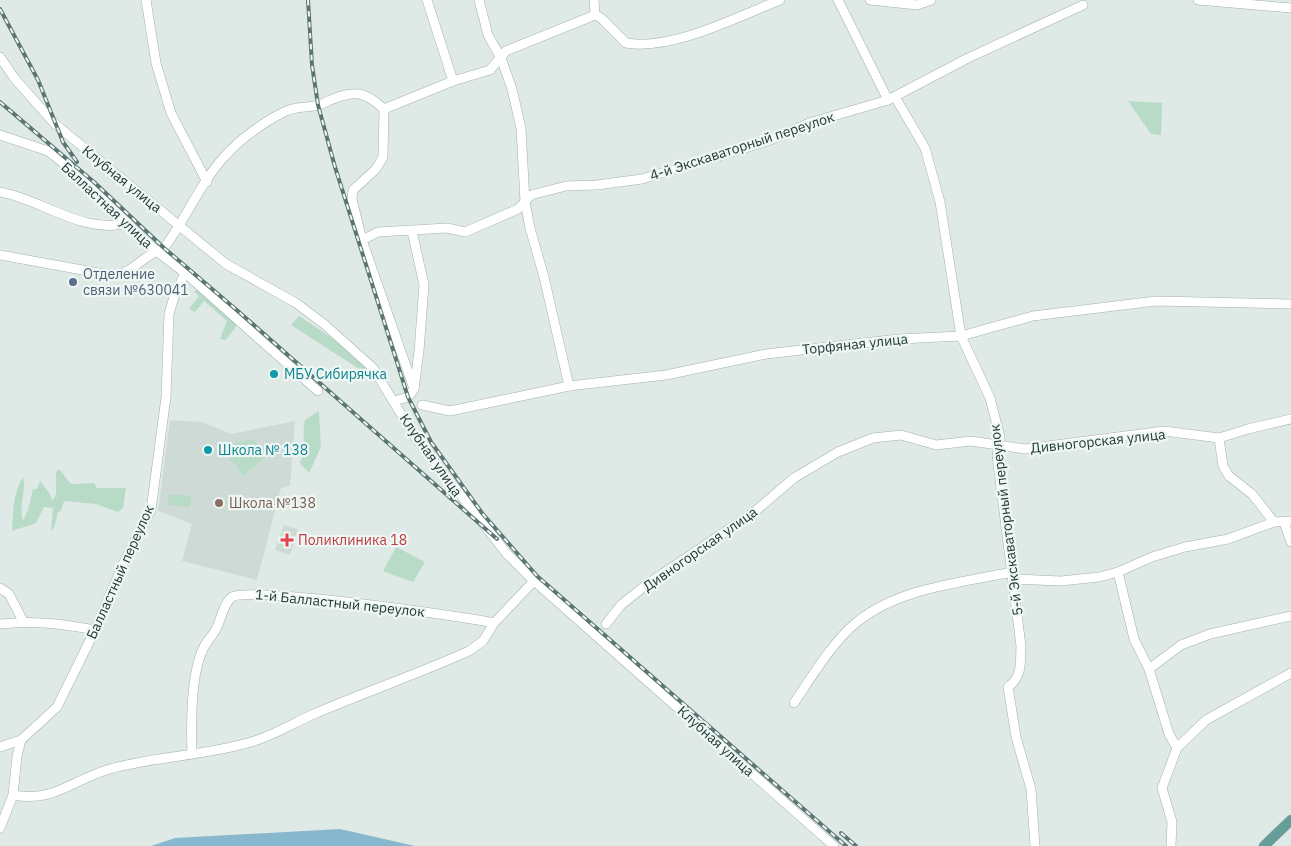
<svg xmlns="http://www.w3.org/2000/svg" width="1291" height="846" font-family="'IBM Plex Sans',sans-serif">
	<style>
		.built { fill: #cedad6 }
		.green { fill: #b8dbc7 }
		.water { fill: #88b8ce }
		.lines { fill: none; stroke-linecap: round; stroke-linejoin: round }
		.minor-casing { stroke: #a2b1af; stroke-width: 10 }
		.major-casing { stroke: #bcc4c3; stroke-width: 11 }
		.minor { stroke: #fff; stroke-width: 9 }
		.major { stroke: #659e99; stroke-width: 10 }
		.rail-casing { stroke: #5b7573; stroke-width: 4 }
		.rail { stroke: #eff7f4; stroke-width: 2; stroke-dasharray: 5.5; stroke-linecap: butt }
		.service-dot { fill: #5c6f8a; stroke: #eff7f4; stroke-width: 2 }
		.culture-dot { fill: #0f9aa8; stroke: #eff7f4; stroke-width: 2 }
		.education-dot { fill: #8d6e63; stroke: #eff7f4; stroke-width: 2 }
		.health-dot { fill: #e0444e; stroke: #eff7f4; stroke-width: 2 }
		.labels { text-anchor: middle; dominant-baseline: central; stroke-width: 4.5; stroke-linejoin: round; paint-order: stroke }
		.street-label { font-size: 14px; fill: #213937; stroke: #eff7f4 }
		.service-label { font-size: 14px; fill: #4e5e75; stroke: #eff7f4; text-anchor: start }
		.culture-label { font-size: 14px; fill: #0d838f; stroke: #eff7f4; text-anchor: start }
		.education-label { font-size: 14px; fill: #785e54; stroke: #eff7f4; text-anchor: start }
		.health-label { font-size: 14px; fill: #be3a42; stroke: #eff7f4; text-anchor: start }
	</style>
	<rect width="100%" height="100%" fill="#dfeae7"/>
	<g class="built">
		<path d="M170,420l32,2 29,12 64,-13 -5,65 -9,2 -24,92 -75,-19 10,-37 -34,-13z"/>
		<path d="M284,525l14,4 -8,26 -15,-5z"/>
	</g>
	<g class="green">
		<path d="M1128,101l34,2 -1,32 -10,-1z"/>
		<path d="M197,289l42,33 -13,18 -6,-1 7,-18 -23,-20 -9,11 -6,-3 10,-13 -5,-4z"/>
		<path d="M299,316c27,18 56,36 76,63l-84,-54z"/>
		<path d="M319,411l2,36 -12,26 -9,-10c8,-18 1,-25 5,-43z"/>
		<path d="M254,439l9,20 -20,17 -8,-12 -5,-3 -5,-16z"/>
		<path d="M59,469l12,15 23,-1 3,5h29l-3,20 -5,4 -22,-8 -32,-3 -3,10 -3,1 -4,16 -3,3 2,-23 -9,-1 -8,16 -24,8c1,-19 1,-38 11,-54 4,13 -5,28 0,43 7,-11 7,-20 10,-31h4l3,-8 10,13 2,7 4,-6v-23z"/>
		<path d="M169,494l22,2 -1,11 -22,-2z"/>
		<path d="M396,547l29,15 -12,20 -30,-11z"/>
	</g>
	<path class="water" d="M340,829l75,17h-264l24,-8z"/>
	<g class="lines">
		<g class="minor-casing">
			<g id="minor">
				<path d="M146,0l10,63 15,50 36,69"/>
				<path d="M479,0l9,35 13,23 11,31 9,39 4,74 5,26 14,49 25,109"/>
				<path d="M594,0l1,15"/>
				<path d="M838,0l50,100"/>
				<path d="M870,0l47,5 14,-5"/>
				<path d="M1198,0l93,8"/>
				<path d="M0,57l15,22 40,45 171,140 70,39 28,21 49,44 42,69 92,117 27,27 300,265"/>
				<path d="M453,81l37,-11 16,-19 89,-36 6,3 25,25c46,8 111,-26 154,-43"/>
				<path d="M895,97l30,51 15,54 21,134 29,62 10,39 -3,19 24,190c-1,17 2,30 -13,41l8,50 15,52 4,57"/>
				<path d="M0,135l48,16 23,18 84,81 30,23 133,118"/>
				<path d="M0,192c43,8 84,43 128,31"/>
				<path d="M412,231l12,54 -5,66 -5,38"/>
				<path d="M362,240l16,-8 69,-4 18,4 53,-23 13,-14 35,-9 31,-1 45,-6 126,-38 41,-18 79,-23 80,-42 115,-53"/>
				<path d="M0,255l110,20c21,2 33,-21 54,-27 22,-29 36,-65 61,-92 15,-17 40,-35 61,-45 11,-5 22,-3 33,-6 5,-1 9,-5 14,-6 24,-9 32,-7 51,10"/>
				<path d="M394,401l14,-4 6,-8 -52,-149 -10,-41 1,-9 23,-21 7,-12 1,-48 69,-28 -26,-81"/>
				<path d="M422,405l28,6 119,-25 97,-11 100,-21 133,-15 62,-3 72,-20 123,-15 135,3"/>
				<path d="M1219,438l4,28 6,10 23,18 22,28"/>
				<path d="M1284,522l7,20"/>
				<path d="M1118,572l16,67 15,30 20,65 8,14"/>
				<path d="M1013,579l48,2 38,-4 19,-5 34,-15 33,-10 43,-8 46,-17 17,-1"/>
				<path d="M0,588l9,6 14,27"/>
				<path d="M0,624c33,-4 63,0 95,6"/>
				<path d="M606,624l15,-19 25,-20 107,-72 41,-35 44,-26 35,-14 28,-3 35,10 35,-4 54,8 139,-18 55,7 29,-9 43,-10"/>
				<path d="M1149,669l32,-24 29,-11 81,-18"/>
				<path d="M794,703c17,-25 39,-62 63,-81 42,-34 103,-39 155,-50"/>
				<path d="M0,747l21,-7 36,-33 38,-77 29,-68 27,-52 15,-113 3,-83 5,-17 11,-24"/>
				<path d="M192,754c-1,-28 -1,-80 11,-105 3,-8 11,-14 14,-22 5,-10 6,-23 15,-30 14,-11 232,19 262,26"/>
				<path d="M13,795c42,8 60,-16 97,-26 46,-13 95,-13 141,-27 22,-6 42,-19 63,-28 51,-22 104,-40 155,-63l14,-10 11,-18 40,-42"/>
				<path d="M0,828l13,-33 4,-39 4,-16"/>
				<path d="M1171,846l1,-24 -10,-34 15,-40 29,-28 85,-47"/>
			</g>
		</g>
		<g class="major-casing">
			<path id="major" d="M1264,846l27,-26"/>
		</g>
		<use href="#minor" class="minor"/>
		<use href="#major" class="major"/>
		<g class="rail-casing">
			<g id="rail">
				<path d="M308,0l4,65 6,40 17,62 73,230 23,45 51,71 55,63 309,270"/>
				<path d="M0,9l38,71 25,62 14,20"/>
				<path d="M0,102l95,81 69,65 75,64 258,227"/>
				<path d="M841,833l15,13"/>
			</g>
		</g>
		<use href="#rail" class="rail"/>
	</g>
	<circle class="service-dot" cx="73" cy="282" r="5"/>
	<g class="culture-dot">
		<circle cx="274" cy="374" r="5"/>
		<circle cx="208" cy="450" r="5"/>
	</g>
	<circle class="education-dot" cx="219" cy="503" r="5"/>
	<path class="health-dot" d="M284.5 532.5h5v5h5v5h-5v5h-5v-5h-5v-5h5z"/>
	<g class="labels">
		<g class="street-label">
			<text transform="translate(742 146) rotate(-18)">4-й Экскаваторный переулок</text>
			<text transform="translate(122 179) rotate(39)">Клубная улица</text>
			<text transform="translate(107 205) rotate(43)">Балластная улица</text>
			<text transform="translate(855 344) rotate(-6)">Торфяная улица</text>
			<text transform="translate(1098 441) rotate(-6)">Дивногорская улица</text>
			<text transform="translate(431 455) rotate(55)">Клубная улица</text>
			<text transform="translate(1006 520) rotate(-97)">5-й Экскаваторный переулок</text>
			<text transform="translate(700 549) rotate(-35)">Дивногорская улица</text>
			<text transform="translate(120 572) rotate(-66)">Балластный переулок</text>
			<text transform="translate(340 603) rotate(6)">1-й Балластный переулок</text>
			<text transform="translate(716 741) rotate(42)">Клубная улица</text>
		</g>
		<g class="service-label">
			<text x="83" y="274">Отделение<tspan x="83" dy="16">связи №630041</tspan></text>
		</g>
		<g class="culture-label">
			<text x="284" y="374">МБУ Сибирячка</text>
			<text x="218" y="450">Школа № 138</text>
		</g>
		<g class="education-label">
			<text x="229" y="503">Школа №138</text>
		</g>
		<g class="health-label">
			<text x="298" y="540">Поликлиника 18</text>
		</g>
	</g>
</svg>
